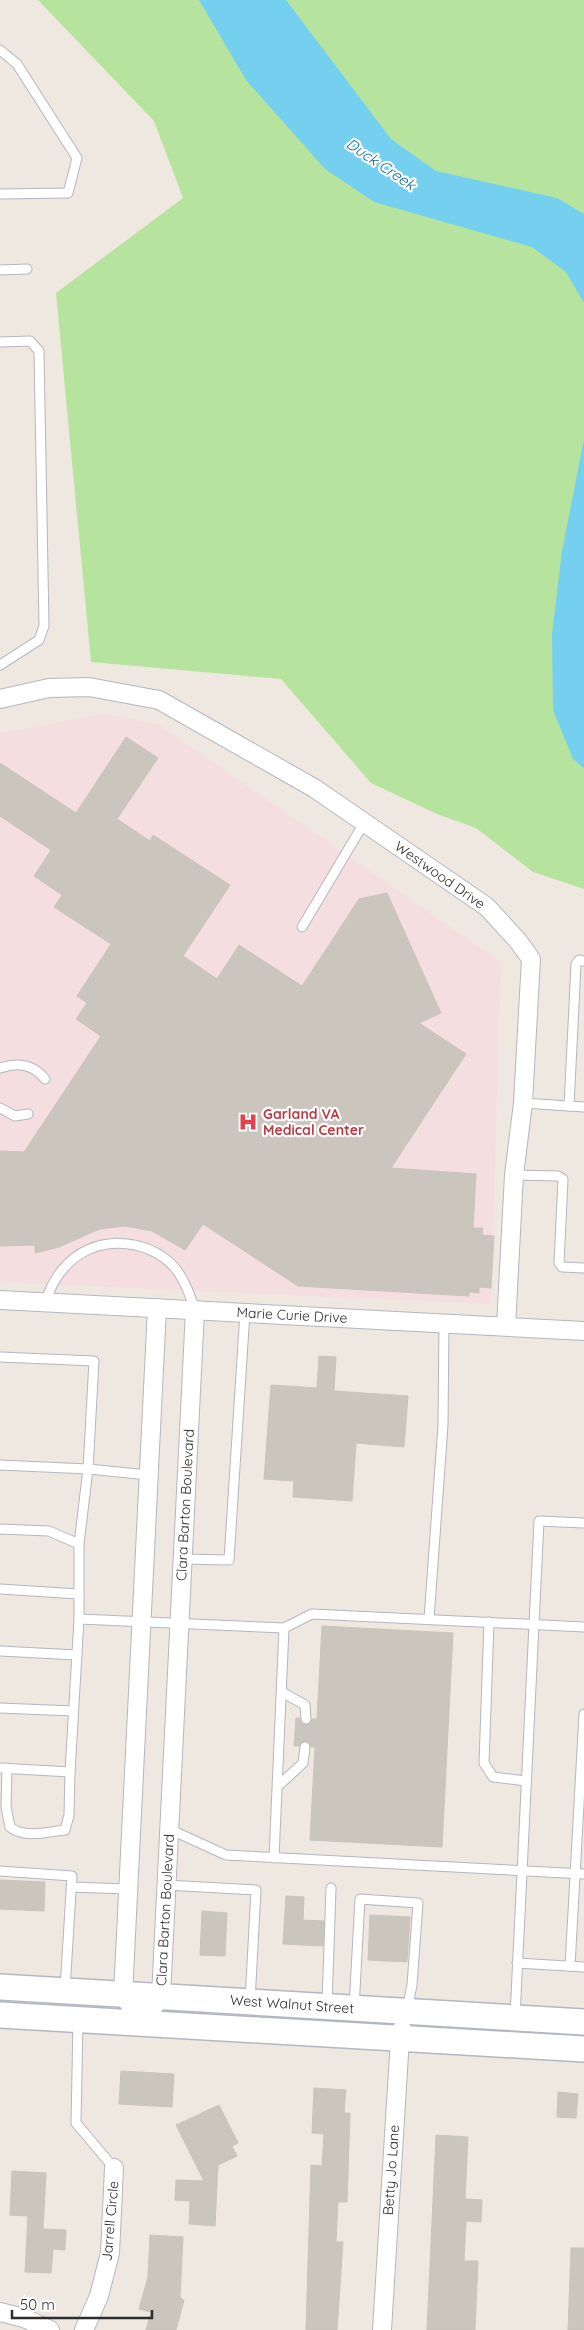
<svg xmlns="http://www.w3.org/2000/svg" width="584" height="2330" font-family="Quicksand,sans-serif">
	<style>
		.medical { fill: #f5dee0 }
		.green { fill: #b6e49e }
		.water { fill: #75cfef }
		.building { fill: #cac6be; stroke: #cac4ba }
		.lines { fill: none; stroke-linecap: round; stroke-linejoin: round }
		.lane-casing { stroke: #b3b7c0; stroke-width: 11 }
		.street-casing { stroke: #b3b7c0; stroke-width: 20 }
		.secondary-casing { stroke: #b3b7c0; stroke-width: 28 }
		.lane { stroke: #fff; stroke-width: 9 }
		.street { stroke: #fff; stroke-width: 18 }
		.secondary { stroke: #fff; stroke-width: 25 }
		.labels { text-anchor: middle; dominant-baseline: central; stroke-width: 4.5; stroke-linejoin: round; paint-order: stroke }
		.street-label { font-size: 14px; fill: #2d2d2d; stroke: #fff }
		.health-label { font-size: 14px; font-weight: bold; fill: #be3a42; stroke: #fff; text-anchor: start }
		.water-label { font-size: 15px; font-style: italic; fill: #0e6fa1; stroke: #fff }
	</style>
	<rect width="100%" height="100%" fill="#eee8e0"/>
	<path class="medical" d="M102,714l56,10 343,238 -10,342 -491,-22v-549z"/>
	<path class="green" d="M38,0h546v889l-51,-17 -57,-44 -39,-14 -66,-31 -90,-104 -190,-17 -35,-369 127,-95 -29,-77z"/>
	<g class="water">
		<path d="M199,0h87l105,139 45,32 121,27 27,16v89l-18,-31 -34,-25 -158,-45 -49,-33 -79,-89z"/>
		<path d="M584,439v329l-11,-9 -20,-49 -1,-76 10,-83z"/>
	</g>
	<g class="building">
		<path d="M126,737l32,21 -41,61 33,22 3,-6 77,50 -47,71 34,23 22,-34 63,41 57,-87 28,-6 54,120 -22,10 47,31 -75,114 85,6 -3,54h10l-1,7 12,1 -3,52 -12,-1v6l-10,-1v4l-171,-10 -95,-62 -18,26 -33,-19 -27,-5 -25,3 -41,18 -24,6v-8l-35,1v-95l24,1 77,-116 -25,-17 11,-16 -10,-7 34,-52 -57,-37 8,-12 -28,-19 17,-26 -51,-34v-53l76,50z"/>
		<path d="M319,1356l17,1 -2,34 74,5 -4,51 -48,-4 -4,58 -59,-4 1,-16 -30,-2 7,-94 46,3z"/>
		<path d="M322,1626l131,7 -11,214 -132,-7 5,-93h-4l-2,-5 -4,-1 -5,2 -1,3h-5l2,-28h4l1,5 5,2 4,-1 2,-5h5z"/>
		<path d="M0,1880l45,2 -1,29 -44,-2z"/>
		<path d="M286,1896l18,1 -1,23 21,1 -1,25 -40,-2z"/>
		<path d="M202,1911l25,2 -2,43 -25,-1z"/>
		<path d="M370,1915l40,2 -3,45 -39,-2z"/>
		<path d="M121,2071l53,3 -2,33 -53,-3z"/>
		<path d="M314,2088l32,2 -2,23h6l-3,89h-9l-2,40h7l-6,88h-31l5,-165 11,1 2,-32 -12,-1z"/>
		<path d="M558,2092l20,2 -2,24 -19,-1z"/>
		<path d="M219,2105l19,38 -6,3 5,10 -19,9 -3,61 -26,-2 1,-23 -15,-1 1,-20 28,1 -28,-56z"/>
		<path d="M436,2135l32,2 -3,62 17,1 -1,22 -15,-1 -2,40h14l-3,69h-48z"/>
		<path d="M12,2171l34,2 -3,56 23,1 -1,20 -12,-1 -2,24 -26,-1 3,-56 -18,-1z"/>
		<path d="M150,2235l33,2 -3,61 4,2 -8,30h-30l5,-18 -12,-3 9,-32z"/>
		<path d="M571,2248h13v82h-16z"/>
	</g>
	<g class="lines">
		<g class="lane-casing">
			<g id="lane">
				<path d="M0,50l17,14 60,94 -9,35 -68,1"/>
				<path d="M0,270l27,-1"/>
				<path d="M0,342l30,-1 9,10 5,275 -5,14 -39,25"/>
				<path d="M302,927l62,-104"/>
				<path d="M0,1068c18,-6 33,-4 45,11"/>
				<path d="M523,1103l61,4"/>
				<path d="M569,1106l7,-142 3,-4 5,1"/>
				<path d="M0,1108l15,8 13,-2"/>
				<path d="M514,1175l44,1 5,3 -4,84 3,4 22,1"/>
				<path d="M45,1303c4,-12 10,-25 18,-34 28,-35 84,-33 112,-1 10,12 15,28 20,42"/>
				<path d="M0,1357l94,4 -6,108 61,6"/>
				<path d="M0,1465l88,4 -9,75"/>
				<path d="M0,1529l49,2 30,13v75l-9,153 -70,-4"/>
				<path d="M183,1559l46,1 16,-248"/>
				<path d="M0,1589l79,5"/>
				<path d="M79,1619l205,9 28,-14 272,13"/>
				<path d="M429,1619l14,-194 1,-102"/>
				<path d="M489,1622l-5,141 9,14 33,4"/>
				<path d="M0,1651l77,4"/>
				<path d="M282,1692l23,13 1,14"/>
				<path d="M0,1708l73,3"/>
				<path d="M7,1768l-1,39 4,20c15,12 36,5 55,3l4,-15 1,-43"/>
				<path d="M278,1786l25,-23 2,-16"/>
				<path d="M169,1829l57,26 358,19"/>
				<path d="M274,1858l10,-230"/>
				<path d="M0,1871l72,5 -7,113"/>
				<path d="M166,1885l90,5 -6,111"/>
				<path d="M71,1887l57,2"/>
				<path d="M517,1963l67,4"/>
				<path d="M570,1966l14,-252"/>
				<path d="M327,2004l4,-116"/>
				<path d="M354,2008l6,-109 58,4 -6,82 -5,25"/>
				<path d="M515,2017l24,-496 45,2"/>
				<path d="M78,2022l-2,101 38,45"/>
			</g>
		</g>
		<g class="street-casing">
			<g id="street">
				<path d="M0,699l49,-11 40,-1 70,13 155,88 173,119 31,34 13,18 -8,144 -9,72 -8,151"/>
				<path d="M0,1300l584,31"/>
				<path d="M157,1308l-34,687 20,28 18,-27 34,-686"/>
				<path d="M0,2312l24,6 26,12"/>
				<path d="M84,2330l15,-34 11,-43 4,-85"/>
				<path d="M382,2330l18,-292 2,-9"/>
			</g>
		</g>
		<g class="secondary-casing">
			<g id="secondary">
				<path d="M0,1987l584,35"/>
				<path d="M0,2015l584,34"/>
			</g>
		</g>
		<use href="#lane" class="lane"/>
		<use href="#street" class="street"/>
		<use href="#secondary" class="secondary"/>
	</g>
	<defs>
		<g id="hospital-bare" transform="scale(1.5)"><path d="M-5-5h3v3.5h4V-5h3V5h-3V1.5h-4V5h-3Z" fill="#e0444e" stroke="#fff" stroke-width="2.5" paint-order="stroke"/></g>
	</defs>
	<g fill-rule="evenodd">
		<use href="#hospital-bare" x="248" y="1122"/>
	</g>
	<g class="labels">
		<g class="street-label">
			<text transform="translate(440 875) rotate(35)">Westwood Drive</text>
			<text transform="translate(292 1315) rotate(3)">Marie Curie Drive</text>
			<text transform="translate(185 1505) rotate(-87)">Clara Barton Boulevard</text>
			<text transform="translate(165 1910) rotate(-87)">Clara Barton Boulevard</text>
			<text transform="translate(292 2004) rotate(4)">West Walnut Street</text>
			<text transform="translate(391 2170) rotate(-86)">Betty Jo Lane</text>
			<text transform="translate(110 2221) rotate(-85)">Jarrell Circle</text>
		</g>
		<g class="health-label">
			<text x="263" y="1114">Garland VA<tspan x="263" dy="16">Medical Center</tspan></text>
		</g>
		<g class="water-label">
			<text transform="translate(381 164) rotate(34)">Duck Creek</text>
		</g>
	</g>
	<path d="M12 2310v8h140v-8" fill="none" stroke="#2d2d2d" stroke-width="2.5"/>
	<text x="20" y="2310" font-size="15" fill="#2d2d2d" stroke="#ffffff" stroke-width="4" paint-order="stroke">50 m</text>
</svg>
